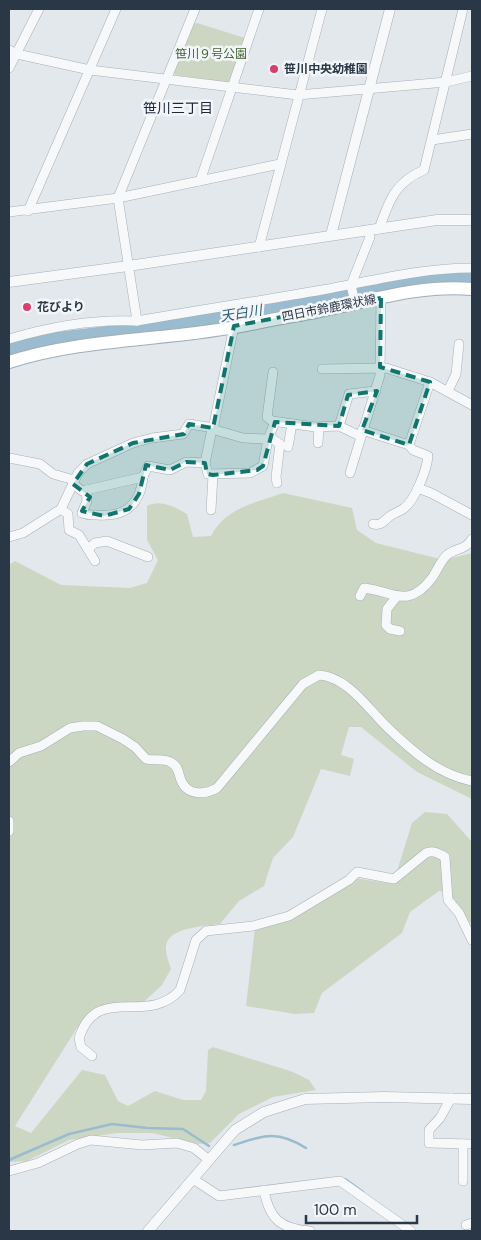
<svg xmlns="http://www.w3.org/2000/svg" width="481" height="1240" font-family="'DM Sans','Noto Sans JP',sans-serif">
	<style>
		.green { fill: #cbd7c3 }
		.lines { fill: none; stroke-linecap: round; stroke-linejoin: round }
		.stream { stroke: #9bbbcf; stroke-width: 2.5 }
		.river { stroke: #9bbbcf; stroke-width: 14 }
		.minor-casing { stroke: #a7afb7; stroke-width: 10 }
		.tertiary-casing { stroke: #a7afb7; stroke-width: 11 }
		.primary-casing { stroke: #a1aeb9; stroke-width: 14 }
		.minor { stroke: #f6f8fa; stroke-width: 9 }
		.tertiary { stroke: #f6f8fa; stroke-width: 10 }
		.primary { stroke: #fff; stroke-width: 12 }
		.marked { fill: #0f766e; fill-opacity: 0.2; stroke: #0f766e; stroke-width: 4; stroke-dasharray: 10 6; stroke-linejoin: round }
		.poi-dot { fill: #da3f6b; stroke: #f3f6f9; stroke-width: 2 }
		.labels { text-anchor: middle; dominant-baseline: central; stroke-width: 5; stroke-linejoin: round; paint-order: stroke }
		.park-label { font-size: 12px; fill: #446335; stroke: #f3f6f9 }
		.poi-label { font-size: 12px; font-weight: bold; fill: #293746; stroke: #f3f6f9; text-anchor: start }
		.street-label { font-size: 12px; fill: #293746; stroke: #f3f6f9 }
		.neighbourhood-label { font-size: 14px; fill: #1b2837; stroke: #f3f6f9 }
		.water-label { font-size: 14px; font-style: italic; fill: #2f5d7e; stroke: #f3f6f9 }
	</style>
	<rect width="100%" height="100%" fill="#e3e8ec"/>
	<g class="green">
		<path d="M197,23l48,15 -15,43 -3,1 -51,-7 -2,-2 20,-49z"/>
		<path d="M283,493l69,15 5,22 19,13 68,17 28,-7v246l-55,-27 -56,-45h-12l-8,28 13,4 -4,17 -29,-7 -28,68 -20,21 -9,28 -25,15 -19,23c-14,2 -52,3 -54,22 -1,6 3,17 5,23l-9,16 -27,25h-39l-19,18 -62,98 16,7 51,-63 23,5 13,26 10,5 27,-15 28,9h18l5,-9 2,-41 5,-3 80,25 16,8 7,10 -43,7 -34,17 -29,29 -11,1 -47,-11h-35l-48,7 -42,21 -18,1v-597l6,-4 46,24 69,3 17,-5 11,-23 -11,-20v-34c13,-7 28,1 40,8l6,23 18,-1c14,-28 44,-33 72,-43z"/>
		<path d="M425,812l22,2 25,28v81l-6,-2 -21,-29 -6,-1 -29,21 -8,21 -80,60 -8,20 -19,1 -49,-8 9,-78 85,-37 15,-13 38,6 19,-61z"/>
	</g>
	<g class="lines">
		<g class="stream">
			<path d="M234,1145c31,-10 43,-15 72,3"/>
			<path d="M9,1160l60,-26 43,-10 35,4 36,1 26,17"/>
			<path d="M345,1179l18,13"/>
		</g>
		<path class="river" d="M9,349l40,-9 92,-11 180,-29 116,-23 35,-2"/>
		<g class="minor-casing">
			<g id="minor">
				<path d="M9,50l8,4 73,16 208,25 148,-13 26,-6"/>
				<path d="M9,68l30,-59"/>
				<path d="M432,140l40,-6"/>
				<path d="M200,181l59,-172"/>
				<path d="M28,211l88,-202"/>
				<path d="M9,212l109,-14 162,-34"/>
				<path d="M379,229c10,-28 16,-47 45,-59l39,-161"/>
				<path d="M259,247l63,-238"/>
				<path d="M355,303l-4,-18 19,-48 -2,-7"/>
				<path d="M137,321l-19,-123 77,-189"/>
				<path d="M9,339c43,-13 84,-20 128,-18 62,-11 123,-20 185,-31 50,-9 99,-22 150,-22"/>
				<path d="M322,369l64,-1 44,14 42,23"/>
				<path d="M273,372l-6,45 5,4 43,6 24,-1 21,10"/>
				<path d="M448,391l8,-17 3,-30"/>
				<path d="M339,426l10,-32 27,-3"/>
				<path d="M213,429l21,-103"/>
				<path d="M362,430l47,15 4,5 15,6c-1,13 -13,45 -25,53 -4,3 -9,4 -13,7 -6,5 -9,10 -17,8"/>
				<path d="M270,437l10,7 -4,33 1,6"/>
				<path d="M318,443l1,-16"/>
				<path d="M409,445l21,-63"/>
				<path d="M288,447l4,-23"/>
				<path d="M9,458l31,6 13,10 21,6"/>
				<path d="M205,463l3,11 42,-1 13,-7 5,-27"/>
				<path d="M350,473l30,-98 1,-77"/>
				<path d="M73,484l9,7 61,-14 5,-11 22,4 16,-8 19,1 7,-34 31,9 25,1 7,-17"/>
				<path d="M418,488l13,5 41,22"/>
				<path d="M86,490l1,11 -5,12c4,2 10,2 15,2 28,2 43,-9 46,-38"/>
				<path d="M61,509l7,5 1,16 10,5 16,26"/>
				<path d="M211,510l2,-35"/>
				<path d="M9,537l14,-4 38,-24 17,-36 9,-9 46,-21 19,-5 31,-4 6,-10 25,4"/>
				<path d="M89,548l6,-5 12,-2 41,16"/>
				<path d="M360,596l4,-8c32,4 44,21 68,-10 5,-7 9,-18 15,-23 8,-7 19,-5 25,-16"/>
				<path d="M397,596l-10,13 -1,16 4,4 10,2"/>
				<path d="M9,762l10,-9 22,-7 29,-18 13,-2h14l26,13 12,8 11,12c8,2 19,-1 26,4 7,4 6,10 9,17 6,16 24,15 36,8l86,-104 16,-9c29,2 49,34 69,53 24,23 51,47 84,53"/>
				<path d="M9,821v10"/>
				<path d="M92,1056l-11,-9 -2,-9c18,-56 68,-11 101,-48l16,-50 10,-9 47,-5 36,-10 60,-36 8,-8 37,7 32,-26c7,-3 12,0 19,4l3,43 11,13 13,27"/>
				<path d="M451,1098l-11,20 -11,12v13l43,1"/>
				<path d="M9,1171l29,-8 40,-19 13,-4 51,5 35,-2 17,5 15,12"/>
				<path d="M193,1179l26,17 121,-15 71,50"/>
				<path d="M463,1181v-37"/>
				<path d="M264,1190c5,29 17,39 46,41"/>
				<path d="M466,1225l6,-2"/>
			</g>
		</g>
		<g class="tertiary-casing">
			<g id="tertiary">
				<path d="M331,235l59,-226"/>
				<path d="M9,282l119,-16 309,-46h35"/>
				<path d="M148,1231l87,-101 29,-18 41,-13 79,-2 88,2"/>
			</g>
		</g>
		<g class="primary-casing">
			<path id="primary" d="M9,362c77,-25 163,-21 243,-38 21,-5 42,-8 63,-12 52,-10 104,-28 157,-23"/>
		</g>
		<use href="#minor" class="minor"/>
		<use href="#tertiary" class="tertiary"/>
		<use href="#primary" class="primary"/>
	</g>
	<path class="marked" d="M381,298l-1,69 50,15 -21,63 -47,-15 15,-39 -29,4 -9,31 -64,-4 -12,44 -6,4 -44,5 -6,-1 -2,-11 -19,-1 -16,8 -24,-5 -7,29 -10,15 -25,7 -22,-5 8,-14 -17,-13 14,-20 46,-21 51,-9 5,-10 24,4 21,-102z"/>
	<g class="poi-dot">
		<circle cx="274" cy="69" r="5"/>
		<circle cx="27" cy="307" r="5"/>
	</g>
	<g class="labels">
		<g class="park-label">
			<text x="211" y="54">笹川９号公園</text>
		</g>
		<g class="poi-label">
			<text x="284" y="69">笹川中央幼稚園</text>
			<text x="37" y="307">花びより</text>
		</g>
		<g class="street-label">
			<text transform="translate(329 308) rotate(-11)">四日市鈴鹿環状線</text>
		</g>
		<g class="neighbourhood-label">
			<text x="178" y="108">笹川三丁目</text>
		</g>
		<g class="water-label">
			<text transform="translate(241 313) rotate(-9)">天白川</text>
		</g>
	</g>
	<rect width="481" height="1240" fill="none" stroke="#293746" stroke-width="20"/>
	<path d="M306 1215v8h111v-8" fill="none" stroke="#293746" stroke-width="2.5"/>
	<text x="314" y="1215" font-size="15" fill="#293746" stroke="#f3f6f9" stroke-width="4" paint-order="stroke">100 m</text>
</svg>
